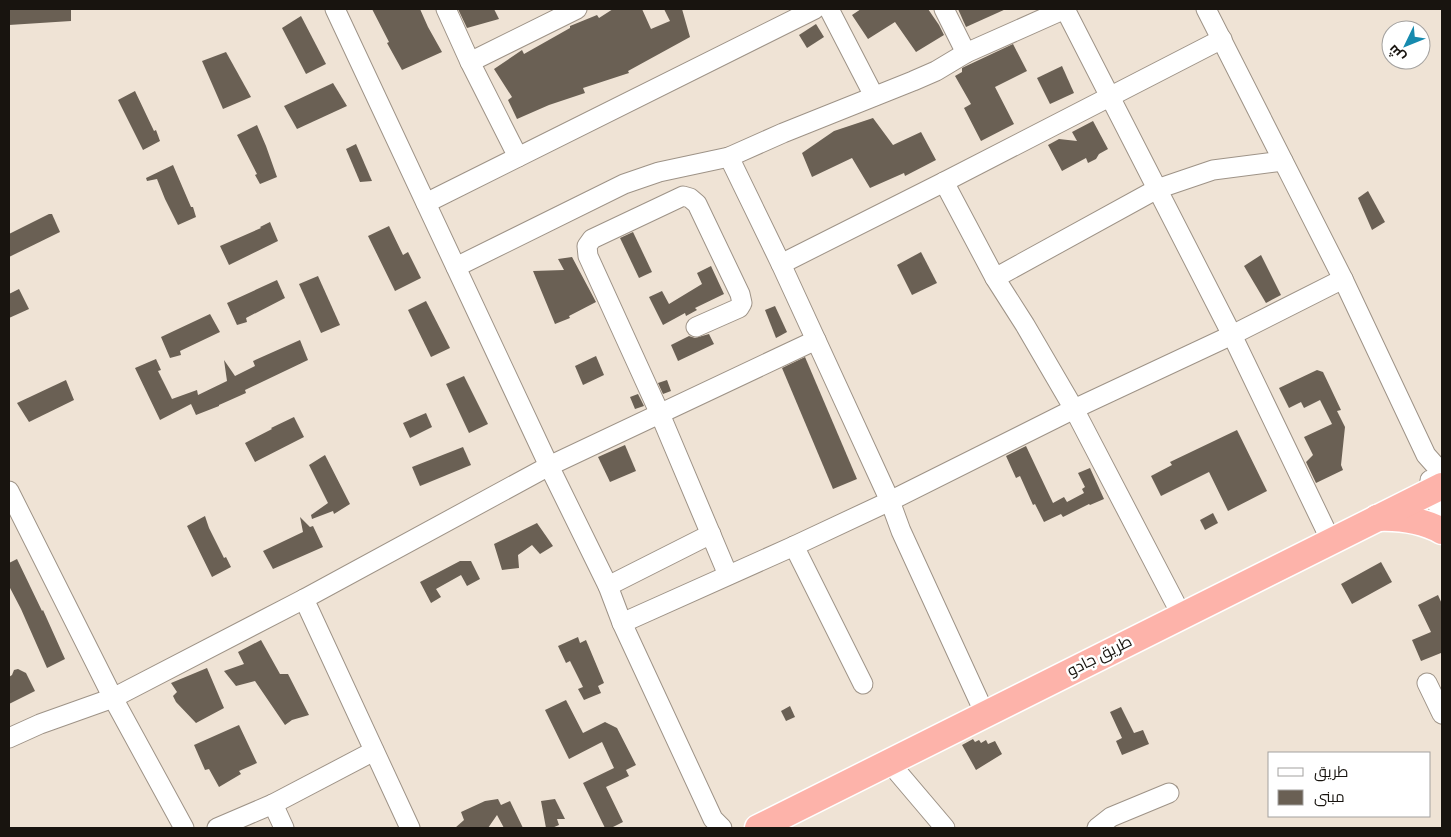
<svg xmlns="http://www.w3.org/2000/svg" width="1451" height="837" font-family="Overpass,Cairo,sans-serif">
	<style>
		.building { fill: #6a6054 }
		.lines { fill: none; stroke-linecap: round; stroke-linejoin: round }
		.minor-casing { stroke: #9e9387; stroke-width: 21 }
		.highway-casing { stroke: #fff; stroke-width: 29 }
		.minor { stroke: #fff; stroke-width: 19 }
		.highway { stroke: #fdb3aa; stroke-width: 26 }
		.labels { text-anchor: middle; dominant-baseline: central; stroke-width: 5; stroke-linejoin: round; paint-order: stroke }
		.street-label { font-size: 16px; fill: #18140f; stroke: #fff }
	</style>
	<rect width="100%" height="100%" fill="#efe3d5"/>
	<g class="building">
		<path d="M9,9h62v12l-62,4z"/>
		<path d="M372,9h48l8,18 14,25 -40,18 -15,-27 2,-1z"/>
		<path d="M458,9h36l5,10 -32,9z"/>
		<path d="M613,9h29l9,20 19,-8 -6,-12h18l8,28 -62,34 1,2 -46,15 2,5 -36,12 -32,14 -9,-19 4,-3 -18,-28 28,-19 2,4 46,-26v-2l27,-11 2,3z"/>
		<path d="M861,9h67l11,16 5,10 -28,17 -21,-30 -27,17 -16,-24z"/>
		<path d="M958,9h48l-40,18z"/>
		<path d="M301,16l25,48 -20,10 -24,-46z"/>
		<path d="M816,24l8,13 -17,11 -8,-13z"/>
		<path d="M1013,44l14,27 -32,16 19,37 -33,17 -17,-33 7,-4 -16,-28 7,-4v-4l2,-1z"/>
		<path d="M226,52l25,45 -28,12 -21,-48z"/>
		<path d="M1062,66l12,27 -24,11 -13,-26z"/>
		<path d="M333,83l14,23 -50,23 -13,-23z"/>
		<path d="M135,91l19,40 2,-1 4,11 -17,9 -25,-50z"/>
		<path d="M873,118l20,27 28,-13 15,28 -31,16 -1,-3 -34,15 -18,-30 -40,19 -10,-24 32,-22z"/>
		<path d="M1093,121l15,28 -9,5 -3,5 -8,4 -2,-5 -24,13 -14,-26 11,-6 18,2 -5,-9z"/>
		<path d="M257,125l9,21 11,31 -17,7 -5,-9 2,-1 -20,-39z"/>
		<path d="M356,144l16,37 -12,1 -14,-33z"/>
		<path d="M173,165l18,42h2l3,10 -18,8 -13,-26 -8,-20 -10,2 -1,-3z"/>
		<path d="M1368,191l17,31 -13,8 -14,-32z"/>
		<path d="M49,214h3l8,18 -51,25v-23z"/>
		<path d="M270,222l8,19 -49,24 -9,-19 41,-18 -1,-1z"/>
		<path d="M389,226l14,29 5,-3 13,26 -26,13 -27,-55z"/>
		<path d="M633,232l19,40 -13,6 -19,-40z"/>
		<path d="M921,252l16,31 -25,12 -15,-30z"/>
		<path d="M1261,255l20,40 -15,8 -22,-37z"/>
		<path d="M572,257l24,45 -27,14 1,2 -15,6 -22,-53 31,-1 -6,-11z"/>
		<path d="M711,266l13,28 -29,14 2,2 -11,6 -1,-3 -22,12 -14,-28 13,-6 7,13 33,-20 -5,-11z"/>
		<path d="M318,276l22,49 -19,8 -22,-49z"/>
		<path d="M277,280l8,18 -39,20 1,4 -10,3 -10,-22z"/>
		<path d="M19,289l10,20 -20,9v-24z"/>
		<path d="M426,301l24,47 -19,9 -23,-47z"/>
		<path d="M775,306l12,26 -11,6 -11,-28z"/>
		<path d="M210,314l10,18 -40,19 1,4 -11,3 -9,-21z"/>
		<path d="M709,334l5,10 -36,17 -7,-16 18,-9 6,2z"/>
		<path d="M300,340l8,20 -63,30 1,3 -27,12v1l-23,9 -5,-11 -31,16 -25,-52 21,-9 5,11 -3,1 14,28 25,-9 1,5 29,-14 -3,-21 11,16 20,-10 -2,-5z"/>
		<path d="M596,356l8,19 -21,10 -8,-19z"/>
		<path d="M805,357l52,122 -24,10 -51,-121z"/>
		<path d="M1317,370l6,2 18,38 -4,1 8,16 -4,38 2,5 -27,13 -10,-21 7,-7 -9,-18 28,-13 -12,-24 -16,8 -3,-6 -12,6 -10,-20z"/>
		<path d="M464,376l24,48 -19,9 -23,-49z"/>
		<path d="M66,380l8,20 -45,22 -12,-19z"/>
		<path d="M667,380l4,11 -8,3 -5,-11z"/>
		<path d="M638,394l6,12 -9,3 -5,-12z"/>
		<path d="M426,413l6,14 -22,11 -7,-15z"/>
		<path d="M294,417l10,20 -49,25 -10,-19 27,-14 -1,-1z"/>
		<path d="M1237,430l30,61 -39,20 -19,-39 -48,24 -10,-20 21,-11 -2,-3z"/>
		<path d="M625,445l11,26 -26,11 -12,-25z"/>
		<path d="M1026,446l27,57 11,-6 3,5 17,-9 -2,-4 3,-2 -7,-14 12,-5 14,31 -14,6 -1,-1 -26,13 -2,-3 -17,8 -9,-18 -2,1 -13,-29 -4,2 -10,-22z"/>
		<path d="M463,447l8,18 -51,21 -8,-19z"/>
		<path d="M325,455l25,49 -16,10 -1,-3 -21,8 -1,-4 17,-12 -19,-38z"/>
		<path d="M1213,513l5,10 -13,7 -5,-10z"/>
		<path d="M205,516l4,12 15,30 2,-1 5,10 -19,10 -25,-51z"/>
		<path d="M300,517l10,10 3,-1 10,21 -50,22 -10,-18 40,-19z"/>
		<path d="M537,523l16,23 -13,8 -8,-9 -14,10 1,13 -17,2 -8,-26z"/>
		<path d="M17,559l25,52 1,-1 22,49 -18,9 -26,-59 -12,-23v-23z"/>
		<path d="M460,561h11l9,18 -13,7 -6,-11 -25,14 5,8 -10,6 -11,-21z"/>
		<path d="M1381,562l11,20 -40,22 -11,-20z"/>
		<path d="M1438,595l4,9v51l-1,-2 -20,8 -9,-21 19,-8 -13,-27z"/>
		<path d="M578,637l2,6 6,-3 18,43 -6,3 3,7 -17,7 -6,-11 5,-2 -13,-26 -4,2 -8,-17z"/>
		<path d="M261,640l19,34h8l21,41 -17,5 -7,5 -30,-44 -19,5 -12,-15 20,-7 -6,-12z"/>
		<path d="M207,668l17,40 -28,15 -20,-21 -3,-6 4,-4 -6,-9z"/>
		<path d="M18,669l8,4 9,18 -26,13v-27l3,-2 2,-5z"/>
		<path d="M566,700l17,33 22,-11 12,6 19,37 -10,5 3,6 -23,11 17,35 -12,6h-6l-22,-45 31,-15 -12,-26 -33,17 -24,-49z"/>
		<path d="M790,706l5,11 -9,4 -5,-10z"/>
		<path d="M1121,707l13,26 9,-3 6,14 -27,11 -6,-14 6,-3 -12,-26z"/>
		<path d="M239,725l18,38 -18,8 2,3 -22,13 -10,-18 -4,1 -11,-25z"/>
		<path d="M973,739l2,3 4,-2 2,3 5,-3 2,4 7,-3 7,13 -26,16 -14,-25z"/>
		<path d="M498,799l3,6 9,-4 13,27h-19l-7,-13 -9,13h-33l9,-8 -3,-8 24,-11z"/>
		<path d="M555,799l10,20h-8l2,6 -7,3h-6l-5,-27z"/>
	</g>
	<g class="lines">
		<g class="minor-casing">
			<g id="minor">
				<path d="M335,9l214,457 59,120 14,37 91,196 9,9"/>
				<path d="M446,9l24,53 48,95"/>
				<path d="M829,9l45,87"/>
				<path d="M944,9l22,44"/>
				<path d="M1065,9l167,326 99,206"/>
				<path d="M1206,9l137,270 83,176 16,18"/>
				<path d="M470,62l107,-53"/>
				<path d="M729,157l52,107 109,237 11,30 84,183"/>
				<path d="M944,182l51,96 30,47 49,84 108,207"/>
				<path d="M426,203l389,-194"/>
				<path d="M781,264l163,-82 278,-143"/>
				<path d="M456,267l168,-83 35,-12 70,-15 54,-24 130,-52 23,-10 30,-18 99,-44"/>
				<path d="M995,278l162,-89 56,-19 70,-9"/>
				<path d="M696,327l43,-19 3,-5 -2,-9 -43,-90 -7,-6 -7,-2 -91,43 -5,7 1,10 72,158 68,161"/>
				<path d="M1430,480l1,11 11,23"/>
				<path d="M9,491l104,207 71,130"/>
				<path d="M794,546l69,138"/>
				<path d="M608,586l103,-52"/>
				<path d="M622,623l172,-77 96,-45 184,-92 158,-74 111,-56"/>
				<path d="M1427,683l15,31"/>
				<path d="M9,738l31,-14 73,-26 191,-99"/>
				<path d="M889,762l56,66"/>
				<path d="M273,804l101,-53"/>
				<path d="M217,828l56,-24 11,24"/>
				<path d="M410,828l-106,-229 245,-133 267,-126"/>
				<path d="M1097,828l14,-11 58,-24"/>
			</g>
		</g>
		<g class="highway-casing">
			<g id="highway">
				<path d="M1377,518c23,-1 45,2 65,13"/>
				<path d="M758,828l684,-342"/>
			</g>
		</g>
		<use href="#minor" class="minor"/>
		<use href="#highway" class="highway"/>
	</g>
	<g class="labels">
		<g class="street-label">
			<text transform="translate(1100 657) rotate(-27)">طريق جادو</text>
		</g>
	</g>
	<rect width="1451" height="837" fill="none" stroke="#18140f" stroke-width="20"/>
	<rect x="1268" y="752" width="162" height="65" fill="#ffffff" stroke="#a3a19f"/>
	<rect x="1278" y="768" width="25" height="8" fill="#ffffff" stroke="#a3a19f"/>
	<text x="1314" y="777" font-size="15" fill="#18140f">طريق</text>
	<rect x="1278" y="790" width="25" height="15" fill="#6a6054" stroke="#a3a19f"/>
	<text x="1314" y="802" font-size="15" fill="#18140f">مبنى</text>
	<g transform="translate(1406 45) rotate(227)"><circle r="24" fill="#ffffff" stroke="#a3a19f"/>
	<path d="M0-4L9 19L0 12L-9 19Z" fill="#168aae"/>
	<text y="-8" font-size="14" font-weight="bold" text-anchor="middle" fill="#18140f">ش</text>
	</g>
</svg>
